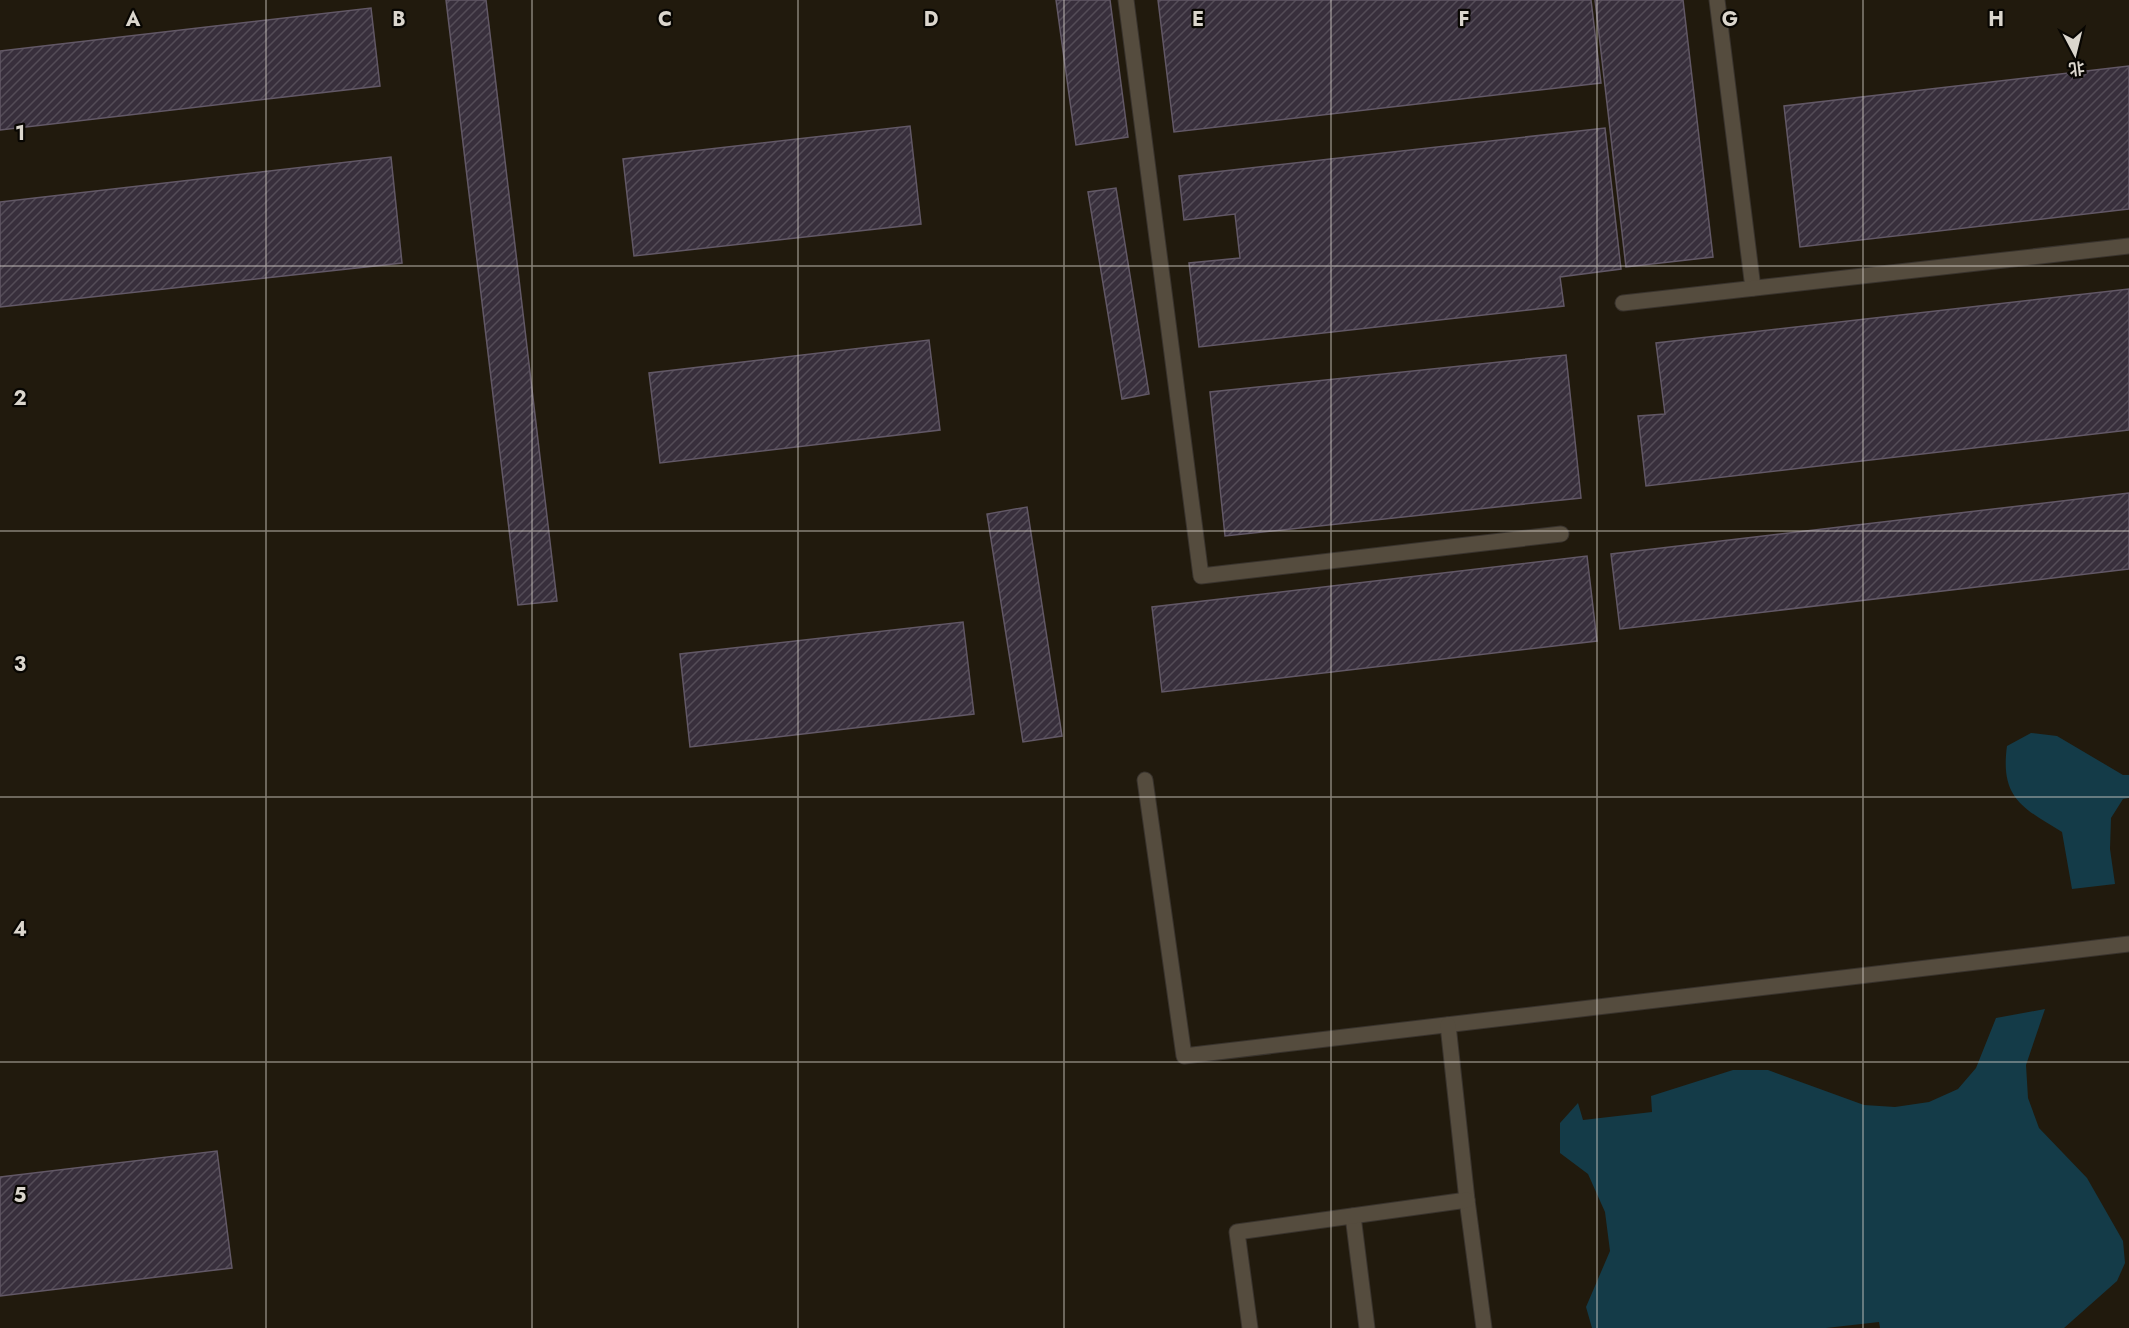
<svg xmlns="http://www.w3.org/2000/svg" width="2129" height="1328" font-family="Jost,'Noto Sans SC',sans-serif">
	<style>
		.water { fill: #143b48 }
		.building { fill: url(#building-hatch); stroke: #625866; stroke-width: 1.5 }
		.lines { fill: none; stroke-linecap: round; stroke-linejoin: round }
		.minor-casing { stroke: #39332d; stroke-width: 17 }
		.minor { stroke: #554c3e; stroke-width: 15 }
		.grid { fill: none; stroke: #dbd6cd; stroke-width: 1.5; stroke-opacity: 0.55 }
		.grid-label { font-size: 20px; text-anchor: middle; font-weight: bold; fill: #dbd6cd; stroke: #080602; stroke-width: 4.5; stroke-linejoin: round; paint-order: stroke }
	</style>
	<defs>
		<pattern id="building-hatch" width="6" height="6" patternUnits="userSpaceOnUse" patternTransform="scale(1.5)"><rect width="6" height="6" fill="#382f3c"/><path d="M-1 1l2-2M0 6l6-6M5 7l2-2" fill="none" stroke="#544c57"/></pattern>
	</defs>
	<rect width="100%" height="100%" fill="#211a0d"/>
	<g class="water">
		<path d="M2031,733l26,3 66,39h6v23l-6,1 -12,19 -1,31 5,35 -43,5 -10,-57c-40,-24 -62,-35 -55,-86z"/>
		<path d="M2045,1009l-19,56 2,33 11,30 48,50 36,63 2,22 -8,18 -53,47h-184l-1,-6 -53,6h-234l-6,-21 24,-56 -5,-39 -17,-38 -28,-21v-30l18,-20 5,17 69,-8 -1,-16 82,-26h35l96,35 31,2 34,-5 29,-13 18,-21 20,-50z"/>
	</g>
	<g class="building">
		<path d="M446,0h40l71,601 -39,4z"/>
		<path d="M1056,0h54l18,137 -52,8z"/>
		<path d="M1158,0h433l10,83 -427,49z"/>
		<path d="M1595,0h88l30,257 -87,10z"/>
		<path d="M371,8l9,78 -380,44v-79z"/>
		<path d="M2129,66v143l-329,38 -16,-141z"/>
		<path d="M910,126l11,98 -287,32 -11,-97z"/>
		<path d="M1605,128l16,141 -61,8 4,29 -365,41 -10,-84 51,-5 -5,-44 -51,6 -5,-44z"/>
		<path d="M391,157l11,106 -402,44v-105z"/>
		<path d="M1116,188l33,206 -27,5 -34,-207z"/>
		<path d="M2129,289v141l-483,56 -8,-70 27,-2 -9,-71z"/>
		<path d="M929,340l11,90 -280,33 -11,-90z"/>
		<path d="M1566,355l15,143 -356,38 -15,-144z"/>
		<path d="M2129,493v76l-509,60 -9,-75z"/>
		<path d="M1027,507l35,229 -39,6 -36,-228z"/>
		<path d="M1587,556l10,85 -435,51 -10,-85z"/>
		<path d="M963,622l11,92 -284,33 -10,-93z"/>
		<path d="M217,1151l15,117 -232,28v-119z"/>
	</g>
	<g class="lines">
		<g class="minor-casing">
			<g id="minor">
				<path d="M1126,0l75,576 360,-42"/>
				<path d="M1717,0l36,288"/>
				<path d="M1623,303l506,-57"/>
				<path d="M1145,780l39,276 945,-112"/>
				<path d="M1448,1025l19,175 17,128"/>
				<path d="M1353,1216l14,112"/>
				<path d="M1250,1328l-13,-96 230,-32"/>
			</g>
		</g>
		<use href="#minor" class="minor"/>
	</g>
	<path class="grid" d="M266,0v1328M532,0v1328M798,0v1328M1064,0v1328M1331,0v1328M1597,0v1328M1863,0v1328M0,266h2129M0,531h2129M0,797h2129M0,1062h2129"/>
	<g class="grid-label">
		<text x="133" y="26">A</text>
		<text x="399" y="26">B</text>
		<text x="665" y="26">C</text>
		<text x="931" y="26">D</text>
		<text x="1198" y="26">E</text>
		<text x="1464" y="26">F</text>
		<text x="1730" y="26">G</text>
		<text x="1996" y="26">H</text>
		<text x="20" y="140">1</text>
		<text x="20" y="405">2</text>
		<text x="20" y="671">3</text>
		<text x="20" y="936">4</text>
		<text x="20" y="1202">5</text>
	</g>
	<g transform="translate(2075 54) rotate(173)" stroke="#080602" stroke-width="4.5" paint-order="stroke">
	<path d="M0-4.5L10 22L0 15L-10 22Z" fill="#dbd6cd"/>
	<text y="-9" font-size="16" font-weight="bold" text-anchor="middle" fill="#dbd6cd">北</text>
	</g>
</svg>
